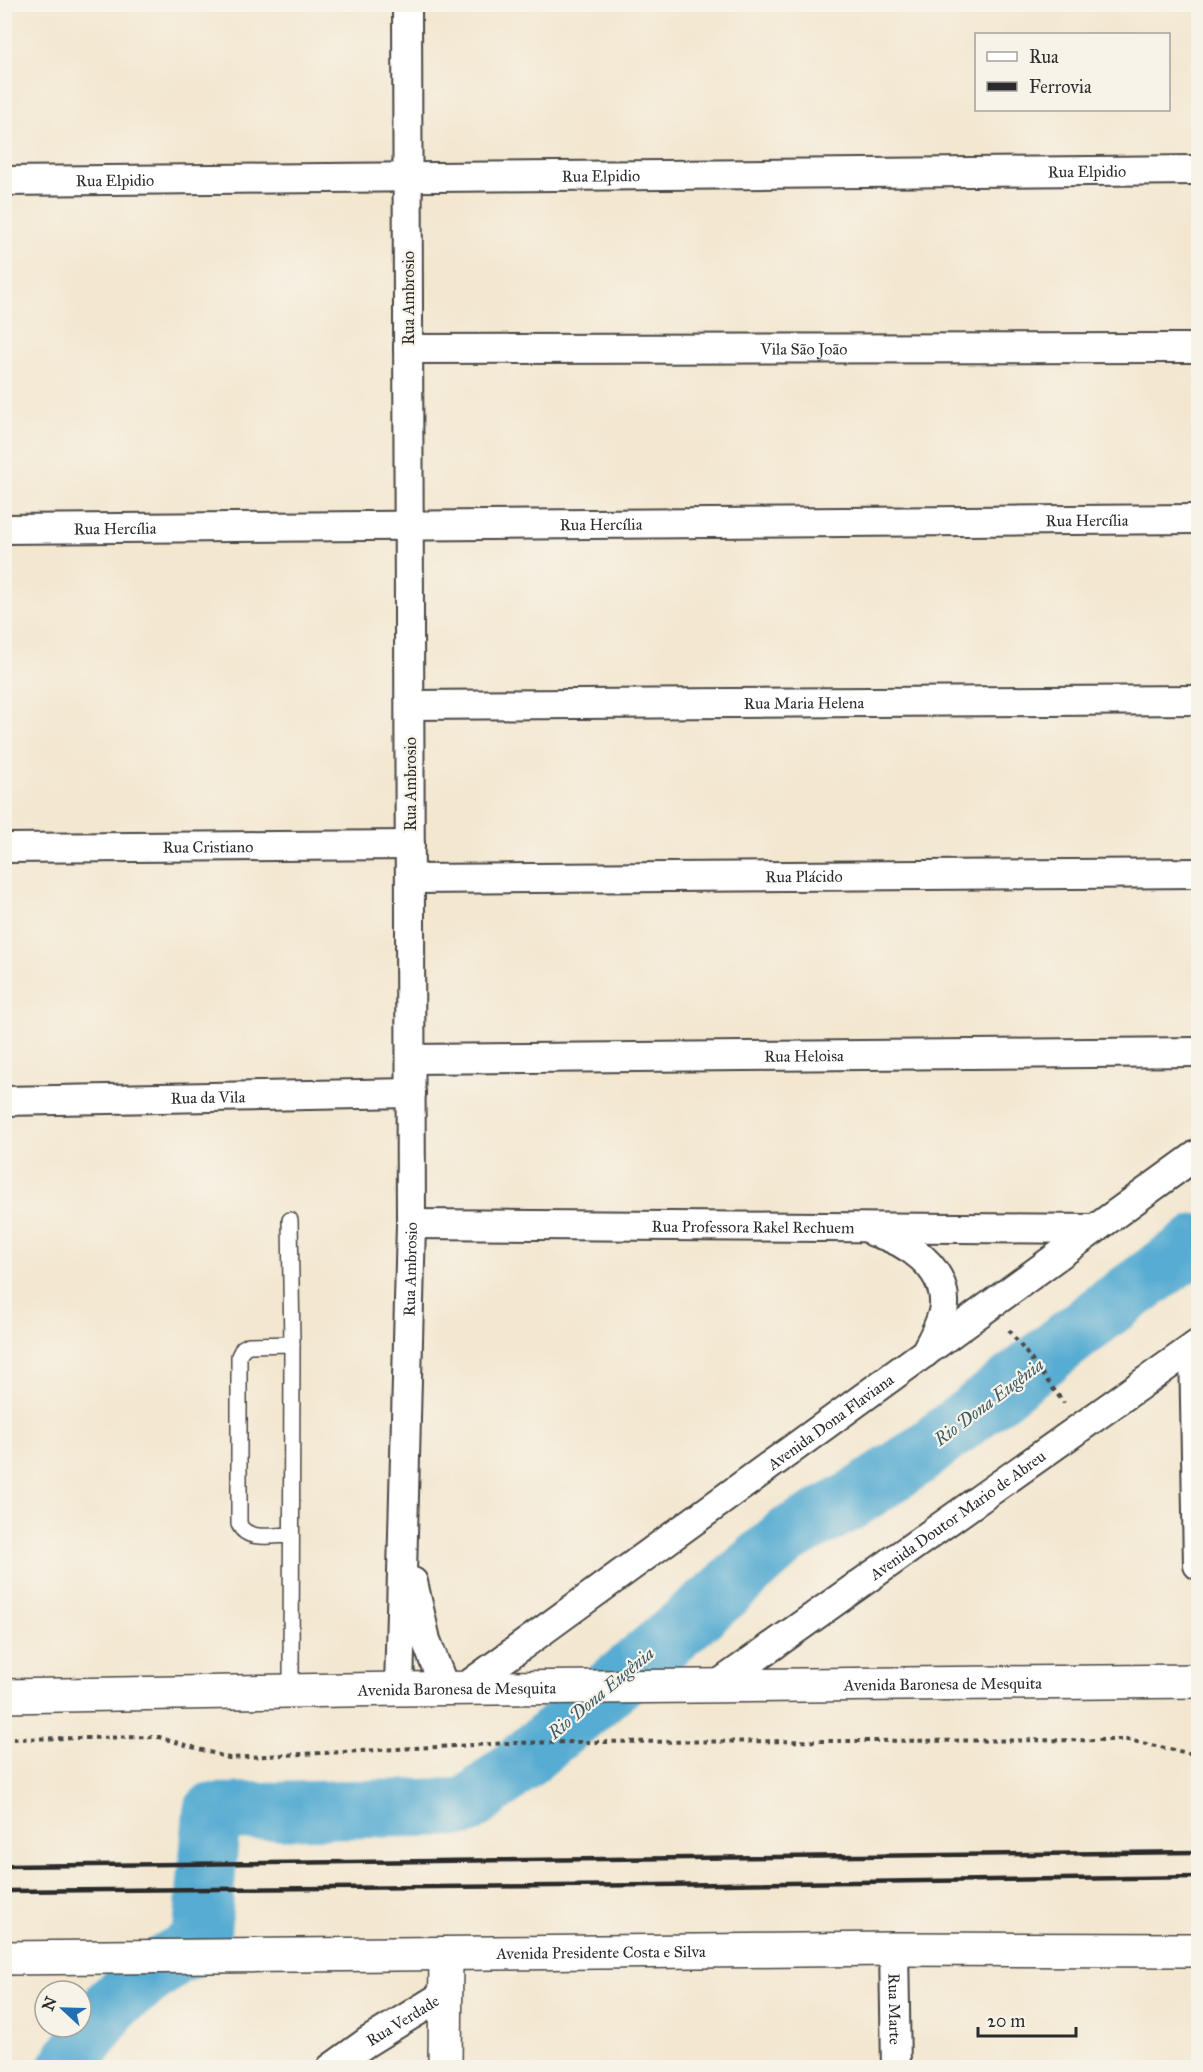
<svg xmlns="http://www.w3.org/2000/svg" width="1203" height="2072" font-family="'IM FELL Great Primer',serif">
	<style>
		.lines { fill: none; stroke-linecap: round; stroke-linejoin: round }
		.river { stroke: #56acd2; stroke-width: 58 }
		.service-casing { stroke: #494744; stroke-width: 18 }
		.minor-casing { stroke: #494744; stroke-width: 32 }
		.tertiary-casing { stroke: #494744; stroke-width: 36 }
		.secondary-casing { stroke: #494744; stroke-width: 36 }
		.primary-casing { stroke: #494744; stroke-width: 36 }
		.path { stroke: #494744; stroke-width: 4; stroke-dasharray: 4.5 4.5; stroke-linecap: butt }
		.service { stroke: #fff; stroke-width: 15 }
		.minor { stroke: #fff; stroke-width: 28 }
		.tertiary { stroke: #fff; stroke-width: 33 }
		.secondary { stroke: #fff; stroke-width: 33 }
		.primary { stroke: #fff; stroke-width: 33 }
		.rail { stroke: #2b2b2b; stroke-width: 4.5 }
		.labels { text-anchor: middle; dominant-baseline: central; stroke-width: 4.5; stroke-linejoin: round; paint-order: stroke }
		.street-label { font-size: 16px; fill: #2b2b2b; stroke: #f7f3e8 }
		.water-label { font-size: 18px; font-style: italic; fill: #3a5865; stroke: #f7f3e8 }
	</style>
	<rect width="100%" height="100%" fill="#f7f3e8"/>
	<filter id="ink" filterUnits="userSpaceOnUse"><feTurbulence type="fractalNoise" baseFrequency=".0167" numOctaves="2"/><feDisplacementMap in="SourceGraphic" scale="12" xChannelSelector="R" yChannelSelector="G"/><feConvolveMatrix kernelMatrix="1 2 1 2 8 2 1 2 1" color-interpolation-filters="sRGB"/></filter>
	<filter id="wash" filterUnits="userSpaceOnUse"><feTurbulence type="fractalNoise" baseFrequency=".008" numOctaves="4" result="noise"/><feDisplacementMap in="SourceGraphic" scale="24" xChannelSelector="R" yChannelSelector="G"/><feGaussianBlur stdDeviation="1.35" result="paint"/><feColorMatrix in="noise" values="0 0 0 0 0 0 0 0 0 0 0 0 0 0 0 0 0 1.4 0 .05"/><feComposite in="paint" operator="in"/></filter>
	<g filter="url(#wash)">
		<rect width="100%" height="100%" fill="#f3e7d0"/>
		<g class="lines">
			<path class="river" d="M67,2068l46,-65 60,-45 28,-15 11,-131 253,-5 33,-25 224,-188 65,-58 59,-32 70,-46 188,-147 94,-68"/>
		</g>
	</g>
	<g filter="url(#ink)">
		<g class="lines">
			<g class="service-casing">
				<g id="service">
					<path d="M290,1220l2,124"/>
					<path d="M291,1691l1,-347 -43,1 -6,3 -4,8v168c8,18 35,11 52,11"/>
				</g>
			</g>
			<g class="minor-casing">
				<g id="minor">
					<path id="s1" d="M4,181l1194,-11"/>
					<path id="s2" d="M408,349l790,-1"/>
					<path id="s3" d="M4,529l1194,-10"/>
					<path id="s4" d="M410,705l788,-5"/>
					<path id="s5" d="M4,848l406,-3"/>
					<path id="s6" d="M410,879l788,-6"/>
					<path id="s7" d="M411,1059l787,-7"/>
					<path id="s8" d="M4,1101l407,-8"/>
					<path id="s9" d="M411,1224l684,5"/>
					<path d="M874,1232c32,9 72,35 70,73 -1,16 -12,34 -19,48"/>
					<path d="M1194,1347l4,218"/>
					<path d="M413,1582l13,58 19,49"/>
					<path id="s10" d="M716,1686l482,-342"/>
					<path id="s11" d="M464,1688l734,-534"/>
					<path id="s12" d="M399,1689l12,-465 -4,-1220"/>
					<path id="s13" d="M894,1949l2,119"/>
					<path id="s14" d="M331,2068l36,-26 78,-48"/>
				</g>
			</g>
			<g class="tertiary-casing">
				<path id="tertiary" d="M445,2068l1,-114"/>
			</g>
			<g class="secondary-casing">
				<g id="secondary">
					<path id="s15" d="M4,1696l395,-7 799,-8"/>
				</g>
			</g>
			<g class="primary-casing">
				<g id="primary">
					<path id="s16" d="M4,1958l890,-9 304,1"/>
				</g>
			</g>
			<g class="path">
				<path d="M1009,1330l55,73"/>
				<path d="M4,1739l155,-2 70,21 281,-15 67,-1 551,-2 60,13h10"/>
			</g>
			<use href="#service" class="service"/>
			<use href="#minor" class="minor"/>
			<use href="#tertiary" class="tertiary"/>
			<use href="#secondary" class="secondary"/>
			<use href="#primary" class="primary"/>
			<g class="rail">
				<path d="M4,1866l1194,-14"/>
				<path d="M4,1891l653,-6 541,-8"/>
			</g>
		</g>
	</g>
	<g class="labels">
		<g class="street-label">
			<text stroke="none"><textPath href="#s1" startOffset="1083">Rua Elpidio</textPath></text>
			<text stroke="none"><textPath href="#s1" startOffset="597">Rua Elpidio</textPath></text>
			<text stroke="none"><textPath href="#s1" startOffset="111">Rua Elpidio</textPath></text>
			<text transform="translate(408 298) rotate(-90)">Rua Ambrosio</text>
			<text stroke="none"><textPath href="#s2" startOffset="396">Vila São João</textPath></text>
			<text stroke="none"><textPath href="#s3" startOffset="1083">Rua Hercília</textPath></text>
			<text stroke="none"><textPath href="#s3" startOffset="597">Rua Hercília</textPath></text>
			<text stroke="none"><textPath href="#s3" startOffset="111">Rua Hercília</textPath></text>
			<text stroke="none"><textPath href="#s4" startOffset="394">Rua Maria Helena</textPath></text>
			<text transform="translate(410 784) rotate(-90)">Rua Ambrosio</text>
			<text stroke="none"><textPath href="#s5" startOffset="204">Rua Cristiano</textPath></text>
			<text stroke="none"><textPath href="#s6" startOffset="394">Rua Plácido</textPath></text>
			<text stroke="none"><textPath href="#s7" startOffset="393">Rua Heloisa</textPath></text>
			<text stroke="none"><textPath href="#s8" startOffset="204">Rua da Vila</textPath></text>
			<text stroke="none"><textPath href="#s9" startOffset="342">Rua Professora Rakel Rechuem</textPath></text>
			<text stroke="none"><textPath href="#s12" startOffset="420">Rua Ambrosio</textPath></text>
			<text stroke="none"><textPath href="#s11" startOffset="453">Avenida Dona Flaviana</textPath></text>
			<text stroke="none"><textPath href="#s10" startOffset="296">Avenida Doutor Mario de Abreu</textPath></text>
			<text stroke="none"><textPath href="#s15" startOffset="939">Avenida Baronesa de Mesquita</textPath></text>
			<text stroke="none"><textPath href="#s15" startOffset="453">Avenida Baronesa de Mesquita</textPath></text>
			<text stroke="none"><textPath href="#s16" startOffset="597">Avenida Presidente Costa e Silva</textPath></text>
			<text stroke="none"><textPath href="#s13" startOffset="60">Rua Marte</textPath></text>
			<text stroke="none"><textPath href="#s14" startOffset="86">Rua Verdade</textPath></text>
		</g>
		<g class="water-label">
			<text transform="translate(989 1402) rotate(-37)">Rio Dona Eugênia</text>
			<text transform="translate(601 1693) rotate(-40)">Rio Dona Eugênia</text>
		</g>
	</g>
	<rect width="1203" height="2072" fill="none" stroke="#f7f3e8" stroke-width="24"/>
	<rect x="975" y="33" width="195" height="78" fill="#f7f3e8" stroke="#a5a39c" stroke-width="1.5"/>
	<rect x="987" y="52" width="30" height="9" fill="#ffffff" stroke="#a5a39c" stroke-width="1.5"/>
	<text x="1029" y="63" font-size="18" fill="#2b2b2b">Rua</text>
	<rect x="987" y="82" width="30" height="9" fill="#2b2b2b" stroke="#a5a39c" stroke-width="1.5"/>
	<text x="1029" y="93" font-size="18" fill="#2b2b2b">Ferrovia</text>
	<g transform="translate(63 2009) rotate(292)"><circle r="28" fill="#f7f3e8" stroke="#a5a39c" stroke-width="1.5"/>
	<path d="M0-4.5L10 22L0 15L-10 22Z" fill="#1f6fb2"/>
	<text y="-9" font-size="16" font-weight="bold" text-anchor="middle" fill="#2b2b2b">N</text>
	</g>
	<path d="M978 2027v9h98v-9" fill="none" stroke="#2b2b2b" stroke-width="3"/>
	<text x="987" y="2027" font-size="18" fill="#2b2b2b" stroke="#f7f3e8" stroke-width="4.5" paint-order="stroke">20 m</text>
</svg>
